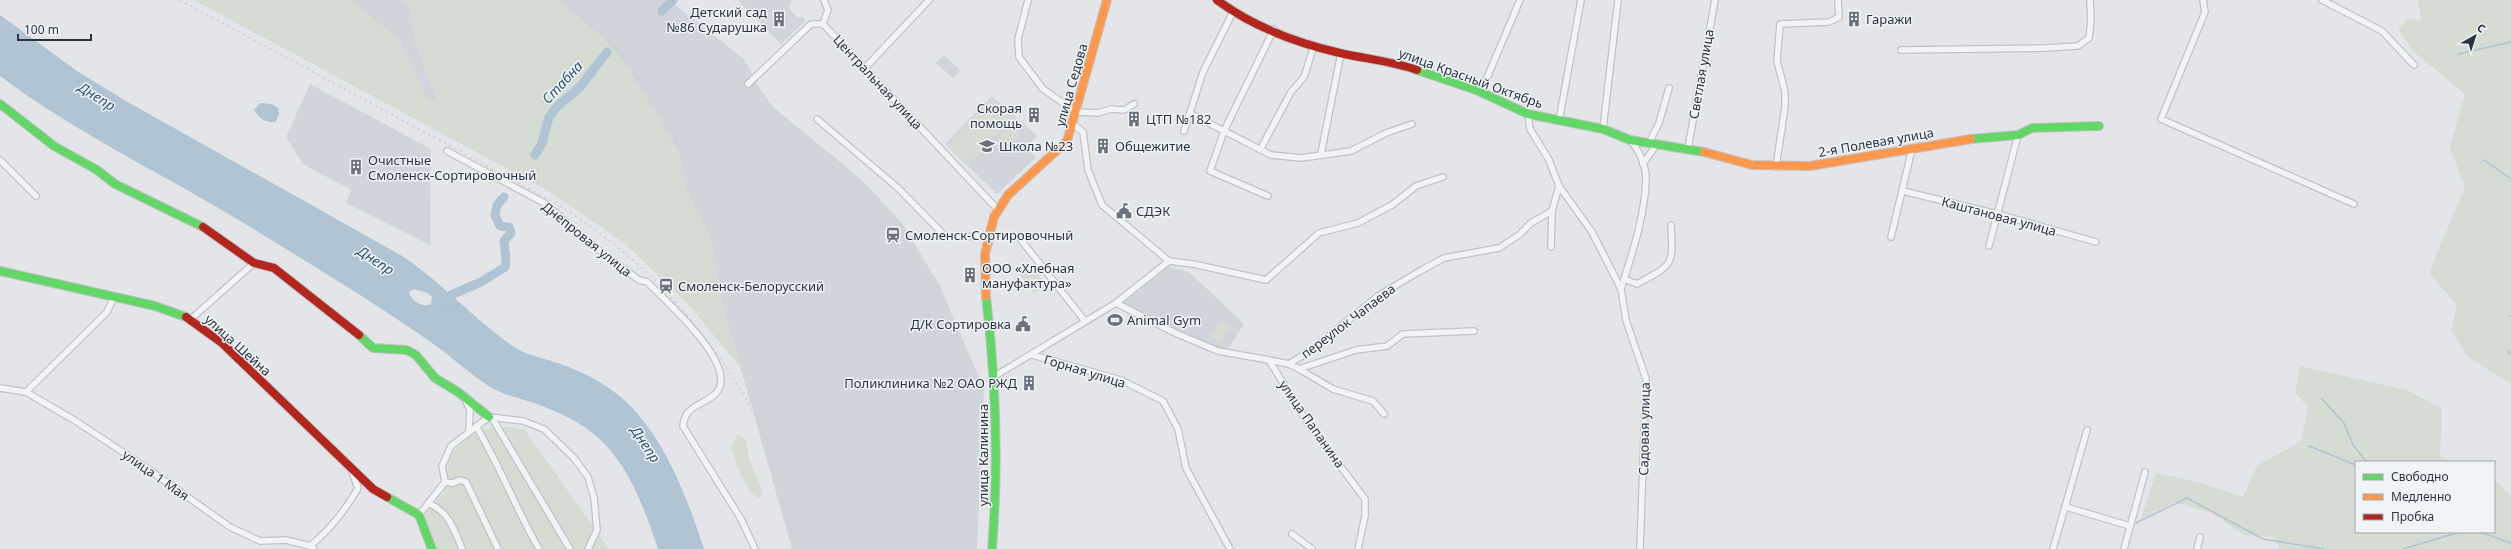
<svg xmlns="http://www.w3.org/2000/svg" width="2511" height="549" font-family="'Noto Sans',sans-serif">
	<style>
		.built { fill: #d1d5db }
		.green { fill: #d4dcd3 }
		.water { fill: #b1c4d4; fill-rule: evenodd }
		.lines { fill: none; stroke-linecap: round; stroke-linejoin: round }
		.stream { stroke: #b1c4d4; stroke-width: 1.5 }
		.river { stroke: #b1c4d4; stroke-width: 9 }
		.street-casing { stroke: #c1c3c6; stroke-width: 8 }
		.fast-casing { stroke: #c1c3c6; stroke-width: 10 }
		.slow-casing { stroke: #c1c3c6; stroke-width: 10 }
		.jam-casing { stroke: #c1c3c6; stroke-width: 10 }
		.street { stroke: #f2f3f5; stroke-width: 5.5 }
		.fast { stroke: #63d668; stroke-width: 8 }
		.slow { stroke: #ff974d; stroke-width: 8 }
		.jam { stroke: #b3261e; stroke-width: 8 }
		.rail { stroke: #cbcdd0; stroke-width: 1.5; stroke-dasharray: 2 4; stroke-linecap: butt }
		.labels { text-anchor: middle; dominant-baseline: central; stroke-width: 3; stroke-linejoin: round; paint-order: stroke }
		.poi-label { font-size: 13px; fill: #293443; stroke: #f1f4f7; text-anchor: start }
		.street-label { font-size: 13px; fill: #293443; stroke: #f1f4f7 }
		.water-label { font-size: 14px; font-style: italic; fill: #315578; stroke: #f1f4f7 }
	</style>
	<rect width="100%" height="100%" fill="#e3e5e8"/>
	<g class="built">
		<path d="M350,0h54l6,9 5,34 22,56 -9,3 -29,-62z"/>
		<path d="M557,0h112l75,59 15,28 14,20 89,73 40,43 38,63 44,103 -7,160h-185l-69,-243 -12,-68 -25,-49 -7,-36 -53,-88 -23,-27z"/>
		<path d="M738,0h53l-2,9 8,8h5l4,3 -25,24z"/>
		<path d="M944,55l16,15 -7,8 -17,-15z"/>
		<path d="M310,84l121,65 -1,96 -84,-42 5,-13 -48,-26 -17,-27z"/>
		<path d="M992,96l45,40 -11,11 10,10 -39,37 -52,-50z"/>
		<path d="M1166,266l23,6 55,52 -16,25 -11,1 -49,-23 -47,-25z"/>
	</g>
	<g class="green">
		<path d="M194,0h156l49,40 29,62 9,-4 -22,-55 -5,-34 -6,-9h153l46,38 23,27 53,88 7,36 25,49 12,68 18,62 -54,-65 -63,-60 -72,-50z"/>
		<path d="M2418,0h93v384l-44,-28 -16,-26 6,-25 -28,-32 36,-86 -15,-40 15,-53 -51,-42 -16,-23 11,-11 12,3z"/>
		<path d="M991,99l21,20 -44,46 -21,-20z"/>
		<path d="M1012,125l9,8 -14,14 -9,-8z"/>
		<path d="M1030,263l16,22 -12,9 -16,-22z"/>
		<path d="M1222,320l9,7 -12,16 -9,-7z"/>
		<path d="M2300,366l107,24 35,19 -2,48 14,5h-98v70h138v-53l17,17v53h-232l-4,-12 -31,-2 -33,-22 -36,-11 -34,17 15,-46 45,10 42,14 14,-31 44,-25 7,-34 -13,-14z"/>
		<path d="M498,426l26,3 85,120h-174l-11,-33 20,-24 5,-34 4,-6 16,-15 13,-7z"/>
		<path d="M738,434l8,7 3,18 14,34 -4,5c-14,-5 -24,-38 -28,-51z"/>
	</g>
	<g class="water">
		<path d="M0,15l77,56 49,30 278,156c39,27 71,63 110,90 11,7 24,10 37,14 17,5 34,12 50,22 56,32 84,108 103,166h-46c-14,-42 -29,-85 -64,-115 -17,-14 -42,-25 -63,-32 -13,-4 -27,-7 -39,-14 -21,-13 -40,-31 -60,-45 -55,-39 -114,-74 -172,-110 -86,-54 -179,-96 -260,-157zM414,289l14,4 4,4 -1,7c-9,4 -20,-3 -22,-12z"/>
		<path d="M260,103l12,1 6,4 1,6 -3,8c-11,1 -16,-3 -22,-12z"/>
	</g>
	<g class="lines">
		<g class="stream">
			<path d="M2458,54l53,-12"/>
			<path d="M2484,160l27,19"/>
			<path d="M2509,316h2"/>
			<path d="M2507,351l4,3"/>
			<path d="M2322,399l22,24 9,22 14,17"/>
			<path d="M2309,446l47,19"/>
			<path d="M2136,523l51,-25 76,41 61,10"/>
			<path d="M2480,532l31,11"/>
			<path d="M2403,549l57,-17"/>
		</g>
		<g class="river">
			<path d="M662,11l11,-11"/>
			<path d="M535,155l7,-12 7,-26 9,-11 22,-19 27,-35"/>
			<path d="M450,306l1,-11 30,-13 24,-15 1,-7 -2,-19 7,-8 -2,-6 -9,-1 -5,-11 2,-10 7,-8"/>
		</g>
		<g class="street-casing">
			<g id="street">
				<path d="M1028,0l-10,39 1,18 24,32 33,23 22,1 13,-4 13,1 10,-6"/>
				<path d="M2203,0l2,12 -44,107 193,85"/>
				<path d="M2322,0l60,31 32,34"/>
				<path d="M823,24l176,187"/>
				<path d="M823,24l5,-14 -4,-10"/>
				<path d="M1901,50l144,-2 33,-2 11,-8 2,-18 -1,-20"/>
				<path d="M865,68l64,-68"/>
				<path d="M748,84l63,-60h12"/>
				<path d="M1481,92l39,-92"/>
				<path d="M1191,114l80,41 30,3 50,-7 35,-18 26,-9"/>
				<path d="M1528,114l2,15 19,31 10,26 33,46 29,57 5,31 20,59 -6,170"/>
				<path d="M817,119l81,69 48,49 42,-1"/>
				<path d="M1559,121l22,-121"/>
				<path d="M1073,124l10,8 5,38 14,35 67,56 24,3 73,16 53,-47 39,-10 34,-18 24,-19 27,-9"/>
				<path d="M1603,129l15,-129"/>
				<path d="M1184,131l19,-59 30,-60"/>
				<path d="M1649,143l10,-20 10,-35"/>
				<path d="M1688,148l27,-148"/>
				<path d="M1260,150l31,-58 13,-15 10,-31"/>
				<path d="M447,151l99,53 39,36 54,40 8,2c17,17 94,85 69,111 -12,13 -31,11 -33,33l58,93 14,30"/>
				<path d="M1321,154l20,-101"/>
				<path d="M0,160l36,36"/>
				<path d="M1643,164l13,-19"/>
				<path d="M1776,167l9,-60v-15l-8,-31 3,-37 49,-2 10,-5 -1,-17"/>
				<path d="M1903,191l94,23 99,28"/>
				<path d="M1268,196l-58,-25 14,-40 50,-102"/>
				<path d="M1891,237l21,-88"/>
				<path d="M1021,240l64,81"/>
				<path d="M1989,246l29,-111"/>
				<path d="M1551,247l1,-36"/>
				<path d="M1624,279l13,5c37,-20 36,-18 34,-59"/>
				<path d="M1621,289c11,-35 24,-73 25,-110 0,-14 -7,-29 -16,-39"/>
				<path d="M1116,303l53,-42"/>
				<path d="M191,319l63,-56"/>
				<path d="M1032,355l89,25 42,21 15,28 8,39 44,81"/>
				<path d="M1269,360l20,4 24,-15 65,-53 42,-25 24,-13 55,-10 20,-13 12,-12 21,-12 7,-25"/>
				<path d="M1289,364l10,5 57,-19 31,-4 16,-12 71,-3"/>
				<path d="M1299,369l34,20 40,12 11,13"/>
				<path d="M995,376l121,-73 57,29 45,19 51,9 38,62 58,77v17l-7,33"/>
				<path d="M0,388l26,4 48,28 67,44 89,63 30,14 26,-1 24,6 4,3"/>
				<path d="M26,392l81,-80 7,-15"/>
				<path d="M465,399l5,11 -1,21"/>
				<path d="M492,418l78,131"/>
				<path d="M476,426c24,40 40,83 63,123"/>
				<path d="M445,482l8,1 7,-3 6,2 32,67"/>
				<path d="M428,503c21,9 26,26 34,46"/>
				<path d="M2066,507l64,19"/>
				<path d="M419,515l26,-33 -3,-16 9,-20 38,-29 34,4 21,8 30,29 14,19 6,21 3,32 -9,19"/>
				<path d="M1292,534l20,15"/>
				<path d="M310,546c21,-17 35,-35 48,-58l-7,-19"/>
				<path d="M2053,549l34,-119"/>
				<path d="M2124,549l21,-77"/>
				<path d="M2197,549l3,-12"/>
			</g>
		</g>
		<g class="fast-casing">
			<g id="fast">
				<path d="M1417,70l59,20 52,24 75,15 27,11 74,12"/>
				<path d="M0,104l54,42 43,24 18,14 88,43"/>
				<path d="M1971,139l47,-4 14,-7 67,-2"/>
				<path d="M0,271l155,35 31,11"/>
				<path d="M986,296c10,84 13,168 6,253"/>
				<path d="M359,335l14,13 34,2 9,5 19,23 23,14 31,25"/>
				<path d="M387,497l32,18 13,34"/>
			</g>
		</g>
		<g class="slow-casing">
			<g id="slow">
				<path d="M1704,152l48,13 58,1 161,-27"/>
				<path d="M986,296l-1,-42 9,-37 14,-22 59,-54 40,-141"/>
			</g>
		</g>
		<g class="jam-casing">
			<g id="jam">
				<path d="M1217,0c35,26 80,43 123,53 26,6 51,8 77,17"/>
				<path d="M203,227l51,36 20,5 85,67"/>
				<path d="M186,317l36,26 151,146 14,8"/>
			</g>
		</g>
		<use href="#street" class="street"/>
		<use href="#fast" class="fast"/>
		<use href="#slow" class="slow"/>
		<use href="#jam" class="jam"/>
		<g class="rail">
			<path d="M180,0l370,200c106,63 186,157 230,273 10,24 15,51 22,76"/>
			<path d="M368,0l23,18"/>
			<path d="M390,0l12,33"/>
			<path d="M564,0l25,21 38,39 28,42 56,103 26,66 57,229"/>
			<path d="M626,0l203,163c107,103 138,242 133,386"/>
		</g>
	</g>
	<defs>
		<g id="building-bare" transform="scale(1.2)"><path d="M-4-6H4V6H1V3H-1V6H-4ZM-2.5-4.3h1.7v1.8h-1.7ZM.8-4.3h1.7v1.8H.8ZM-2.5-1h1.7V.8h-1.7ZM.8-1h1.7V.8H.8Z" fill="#6a727d" stroke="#f1f4f7" stroke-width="2.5" paint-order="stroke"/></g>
		<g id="school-bare" transform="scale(1.2)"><path d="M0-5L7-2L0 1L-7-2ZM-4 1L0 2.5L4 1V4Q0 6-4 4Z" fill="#6a727d" stroke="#f1f4f7" stroke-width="2.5" paint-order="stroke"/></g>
		<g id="civic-bare" transform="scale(1.2)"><path d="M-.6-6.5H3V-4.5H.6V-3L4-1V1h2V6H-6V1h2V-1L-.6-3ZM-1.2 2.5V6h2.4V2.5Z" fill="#6a727d" stroke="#f1f4f7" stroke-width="2.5" paint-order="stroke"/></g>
		<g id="station-bare" transform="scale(1.2)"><path d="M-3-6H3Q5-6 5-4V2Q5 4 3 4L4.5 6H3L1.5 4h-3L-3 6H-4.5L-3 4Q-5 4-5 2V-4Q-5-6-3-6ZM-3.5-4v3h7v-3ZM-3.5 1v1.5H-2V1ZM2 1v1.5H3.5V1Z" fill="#6a727d" stroke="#f1f4f7" stroke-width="2.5" paint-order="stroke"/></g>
		<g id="stadium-bare" transform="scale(1.2)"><path d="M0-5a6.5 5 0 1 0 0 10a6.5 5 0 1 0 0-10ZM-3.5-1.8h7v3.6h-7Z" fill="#6a727d" stroke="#f1f4f7" stroke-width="2.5" paint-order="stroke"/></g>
	</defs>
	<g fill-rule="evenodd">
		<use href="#building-bare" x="779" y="19"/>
		<use href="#building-bare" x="1854" y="19"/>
		<use href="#building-bare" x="1034" y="115"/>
		<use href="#building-bare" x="1134" y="119"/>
		<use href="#school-bare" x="987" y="146"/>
		<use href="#building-bare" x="1103" y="146"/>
		<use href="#building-bare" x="356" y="167"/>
		<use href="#civic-bare" x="1124" y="211"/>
		<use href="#station-bare" x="893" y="235"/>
		<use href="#building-bare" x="970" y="275"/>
		<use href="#station-bare" x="666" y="286"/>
		<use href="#stadium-bare" x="1115" y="320"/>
		<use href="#civic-bare" x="1023" y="324"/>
		<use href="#building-bare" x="1029" y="383"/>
	</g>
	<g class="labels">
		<g class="poi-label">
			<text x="767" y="12" text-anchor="end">Детский сад<tspan x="767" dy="15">№86 Сударушка</tspan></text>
			<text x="1866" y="19">Гаражи</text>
			<text x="1022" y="108" text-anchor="end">Скорая<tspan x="1022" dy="15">помощь</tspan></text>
			<text x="1146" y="119">ЦТП №182</text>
			<text x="999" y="146">Школа №23</text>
			<text x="1115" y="146">Общежитие</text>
			<text x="368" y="160">Очистные<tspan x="368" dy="15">Смоленск-Сортировочный</tspan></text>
			<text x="1136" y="211">СДЭК</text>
			<text x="905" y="235">Смоленск-Сортировочный</text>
			<text x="982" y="268">ООО «Хлебная<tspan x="982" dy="15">мануфактура»</tspan></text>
			<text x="678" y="286">Смоленск-Белорусский</text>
			<text x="1127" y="320">Animal Gym</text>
			<text x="1011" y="324" text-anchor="end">Д/К Сортировка</text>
			<text x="1017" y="383" text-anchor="end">Поликлиника №2 ОАО РЖД</text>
		</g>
		<g class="street-label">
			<text transform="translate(1701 74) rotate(-80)">Светлая улица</text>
			<text transform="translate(1471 78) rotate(20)">улица Красный Октябрь</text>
			<text transform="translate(878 82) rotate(47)">Центральная улица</text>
			<text transform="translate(1071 85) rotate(-74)">улица Седова</text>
			<text transform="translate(1876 142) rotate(-10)">2-я Полевая улица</text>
			<text transform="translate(1999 216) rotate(15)">Каштановая улица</text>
			<text transform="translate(587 239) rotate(39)">Днепровая улица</text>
			<text transform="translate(1348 321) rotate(-37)">переулок Чапаева</text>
			<text transform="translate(238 345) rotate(42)">улица Шейна</text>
			<text transform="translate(1085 371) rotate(17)">Горная улица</text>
			<text transform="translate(1312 424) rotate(55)">улица Папанина</text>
			<text transform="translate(1644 429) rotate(-89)">Садовая улица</text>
			<text transform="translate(983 455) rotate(-90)">улица Калинина</text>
			<text transform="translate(156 475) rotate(35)">улица 1 Мая</text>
		</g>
		<g class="water-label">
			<text transform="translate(562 82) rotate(-47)">Стабна</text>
			<text transform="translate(97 96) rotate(32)">Днепр</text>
			<text transform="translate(376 260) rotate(33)">Днепр</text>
			<text transform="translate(646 444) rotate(56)">Днепр</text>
		</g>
	</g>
	<rect x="2355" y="461" width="140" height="72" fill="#f1f4f7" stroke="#a1a7af"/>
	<rect x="2363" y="474" width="20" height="6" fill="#63d668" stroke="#a1a7af"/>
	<text x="2391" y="481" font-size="12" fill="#293443">Свободно</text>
	<rect x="2363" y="494" width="20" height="6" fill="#ff974d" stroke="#a1a7af"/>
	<text x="2391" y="501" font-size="12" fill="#293443">Медленно</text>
	<rect x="2363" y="514" width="20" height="6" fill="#b3261e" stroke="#a1a7af"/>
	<text x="2391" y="521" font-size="12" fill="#293443">Пробка</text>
	<g transform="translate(2475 36) rotate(39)" stroke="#f1f4f7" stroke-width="3" paint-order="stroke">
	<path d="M0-3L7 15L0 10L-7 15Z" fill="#293443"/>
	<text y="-6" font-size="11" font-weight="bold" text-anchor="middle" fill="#293443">С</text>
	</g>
	<path d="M18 34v6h73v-6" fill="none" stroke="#293443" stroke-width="2"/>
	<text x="24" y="34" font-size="12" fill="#293443" stroke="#f1f4f7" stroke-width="3" paint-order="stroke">100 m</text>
</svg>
